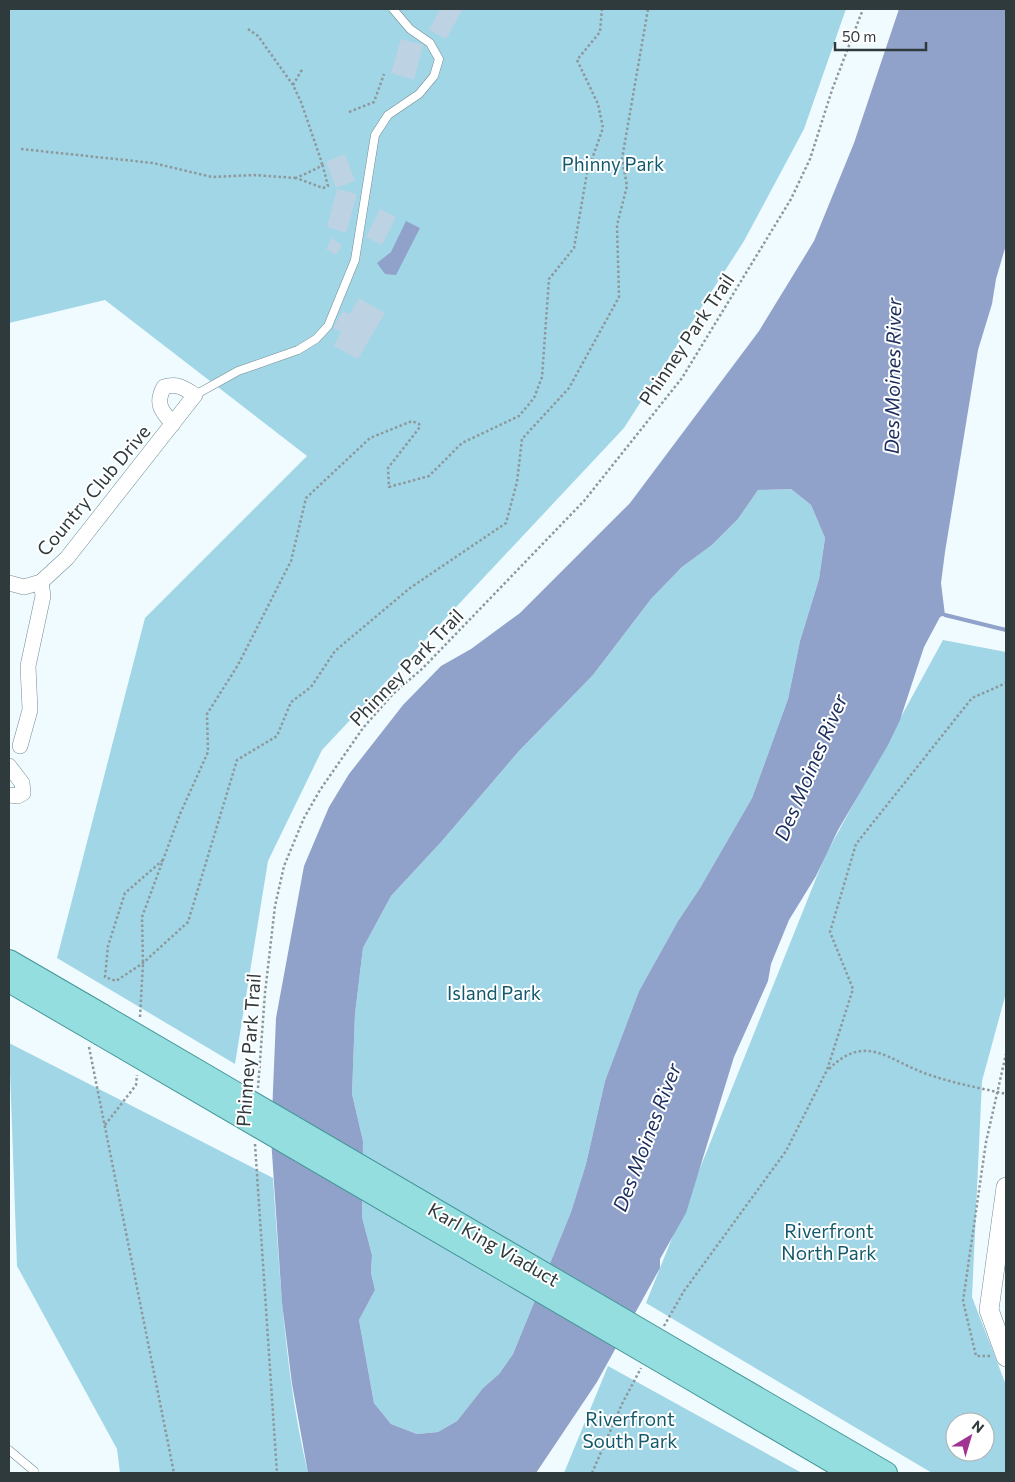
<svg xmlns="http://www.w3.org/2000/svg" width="1015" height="1482" font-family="Commissioner,sans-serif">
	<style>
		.green { fill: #a1d6e7; fill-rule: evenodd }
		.water { fill: #90a2c9; fill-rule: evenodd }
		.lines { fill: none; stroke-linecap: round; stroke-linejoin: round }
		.stream { stroke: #90a2c9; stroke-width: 4 }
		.building { fill: #bdd2e2 }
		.service-casing { stroke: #738c94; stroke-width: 9 }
		.minor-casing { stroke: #738c94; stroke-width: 16 }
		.tertiary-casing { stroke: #738c94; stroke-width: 20 }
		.primary-casing { stroke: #449698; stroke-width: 24 }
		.path { stroke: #8d989b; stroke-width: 2.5; stroke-dasharray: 2.5 2.5; stroke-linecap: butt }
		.service { stroke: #fff; stroke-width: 8 }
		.minor { stroke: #fff; stroke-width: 15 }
		.tertiary { stroke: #fff; stroke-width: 19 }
		.primary { stroke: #95dedf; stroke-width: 22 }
		.primary-bridge-casing { stroke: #449698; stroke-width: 24; stroke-linecap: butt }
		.primary-bridge { stroke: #95dedf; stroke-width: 22 }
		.labels { text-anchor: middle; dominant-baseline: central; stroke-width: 4; stroke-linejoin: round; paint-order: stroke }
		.park-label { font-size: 19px; fill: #12596b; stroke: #fff }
		.street-label { font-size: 19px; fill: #2f3a3d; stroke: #fff }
		.water-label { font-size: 20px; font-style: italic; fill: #1a2d5e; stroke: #fff }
	</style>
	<rect width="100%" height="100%" fill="#f0fbff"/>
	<g class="green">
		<path d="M9,9h837l-42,120 -60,112 -120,187 -302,322 -54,111 -33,203 -178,-106 88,-340 162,-162 -202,-156 -96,23z"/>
		<path d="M791,489l20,16 14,33 -6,41 -19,62 -12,58 -36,99 -52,90 -22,33 -39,70 -34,90 -19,83 -15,48 -58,142 -14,20 -16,14 -26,33 -19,11 -21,2 -26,-10 -17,-21 -15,-83 16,-30 -4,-17 1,-18 -10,-38 1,-76 -11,-47 3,-80 8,-66 28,-52 51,-55 77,-90 74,-76 58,-76 31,-32 30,-22 26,-26 20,-29z"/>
		<path d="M943,640l63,12v341l-24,88 -10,216 34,88v88h-74l-286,-170 179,-447zM955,1422h30v30h-30z"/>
		<path d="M9,1043l264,135c7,99 12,199 35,295h-188l-3,-24 -100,-183z"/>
		<path d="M608,1366l194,107h-238z"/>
	</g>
	<g class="water">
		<path d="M899,9h107v236l-10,34 -4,25 -14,46 -33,202 -4,31 4,32 -5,2 -16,30 -24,73 -12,25 -50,85 -22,46 -27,44 -18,44 -3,17 -34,76 -48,156 -26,46v9l-63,114 -61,91h-228l-16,-89 -10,-81 -11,-165 5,-120 28,-152 25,-59 20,-33 54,-69 38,-39 30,-17 49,-36 110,-110 129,-172 55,-90 40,-98zM791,489l20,16 14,33 -6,41 -19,62 -12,58 -36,99 -52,90 -22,33 -39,70 -34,90 -19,83 -15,48 -58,142 -14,20 -16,14 -26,33 -19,11 -21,2 -26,-10 -17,-21 -15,-83 16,-30 -4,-17 1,-18 -10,-38 1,-76 -11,-47 3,-80 8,-66 28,-52 51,-55 77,-90 74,-76 58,-76 31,-32 30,-22 26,-26 20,-29z"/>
		<path d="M406,221l14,7 -24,47 -11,-1 -8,-11 14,-11z"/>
	</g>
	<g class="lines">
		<path class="stream" d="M945,615l61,15"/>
	</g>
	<g class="building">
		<path d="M440,9h23l-17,30 -17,-9z"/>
		<path d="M401,39l22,6 -9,35 -23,-7z"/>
		<path d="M345,154l10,27 -19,7 -10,-26z"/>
		<path d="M337,189l20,5 -11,39 -19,-6z"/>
		<path d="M380,209l16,8 -14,28 -16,-8z"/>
		<path d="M332,238l10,7 -6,10 -10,-6z"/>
		<path d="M359,298l26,15 -27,46 -24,-13 7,-14 -8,-4 10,-17 7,3z"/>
	</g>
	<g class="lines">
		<g class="service-casing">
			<g id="service">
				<path d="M195,395l43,-24 60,-21 18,-11 12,-13 27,-66 20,-125 13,-20 31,-21 15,-18 5,-17 -9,-16 -20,-14 -17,-20"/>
				<path d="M9,1450l25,21"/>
			</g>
		</g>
		<g class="minor-casing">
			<g id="minor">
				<path d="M9,583l15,4 17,-5 26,-24 128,-163c-11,-7 -18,-12 -31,-8 -9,16 -3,24 9,37"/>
				<path d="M20,746l10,-36 -2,-44 15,-70 -2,-14"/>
				<path d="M9,766l13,17 1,10 -5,3 -9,-1"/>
			</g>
		</g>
		<g class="tertiary-casing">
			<path id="tertiary" d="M1006,1187l-17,123 17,47"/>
		</g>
		<g class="primary-casing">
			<g id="primary">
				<path d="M9,961l93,54"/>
				<path d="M9,981l91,53"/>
				<path d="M685,1356l201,117"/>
				<path d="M676,1370l176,103"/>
			</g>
		</g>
		<g class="path">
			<path d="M248,29l10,7 35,49 8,17 21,61 -4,5 -22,10 27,10 5,-2 -6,-23"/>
			<path d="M293,85l10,-17"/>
			<path d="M349,112l25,-10 10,-28"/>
			<path d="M21,149l132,14 59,14 42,-2 42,3"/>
			<path d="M163,860l-38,33 -17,53 -3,31 11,4 27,-18 45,-41 49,-162 40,-24 14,-34 20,-15 24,-36 75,-63 96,-65 11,-41 5,-43 47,-51 50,-91 -2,-72 10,-39 -5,-27 26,-150"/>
			<path d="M140,1017l3,-54 -1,-46 38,-103 28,-62 -1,-38 31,-49 53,-104 15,-63 64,-60 42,-17 7,3 1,3 -32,41 1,19 40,-11 33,-33 57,-27 15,-18 8,-21 7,-98 25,-31 13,-75 16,-45 -5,-24 -21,-44 23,-28 2,-23"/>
			<path d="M89,1047l85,426"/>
			<path d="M829,1069c37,-37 60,-8 98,5 25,9 53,14 79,20"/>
			<path d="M258,1088l7,-95 10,-87 9,-40 20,-48 16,-28 43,-62 30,-34 30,-26 161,-167 98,-123 109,-179 19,-40 22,-69 31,-81"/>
			<path d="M105,1125l31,-40 1,-10"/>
			<path d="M255,1144l22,329"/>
			<path d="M664,1326l20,-35 102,-140 41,-81 26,-81 -23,-57 26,-88 116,-146 34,-15"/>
			<path d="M990,1356h-14l-13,-55 23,-159 20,-88"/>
			<path d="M592,1473l30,-69 19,-36"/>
		</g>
		<use href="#service" class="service"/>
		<use href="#minor" class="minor"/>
		<use href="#tertiary" class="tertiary"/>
		<use href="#primary" class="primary"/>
		<g class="primary-bridge-casing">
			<g id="primary-bridge">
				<path d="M102,1015l583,341"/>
				<path d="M100,1034l576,336"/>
			</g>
		</g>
		<use href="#primary-bridge" class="primary-bridge"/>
	</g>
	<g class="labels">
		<g class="park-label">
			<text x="613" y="163">Phinny Park</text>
			<text x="494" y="992">Island Park</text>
			<text x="829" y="1230">Riverfront<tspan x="829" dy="22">North Park</tspan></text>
			<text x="630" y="1418">Riverfront<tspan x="630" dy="22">South Park</tspan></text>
		</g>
		<g class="street-label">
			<text transform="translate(686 339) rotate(-56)">Phinney Park Trail</text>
			<text transform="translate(93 490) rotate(-50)">Country Club Drive</text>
			<text transform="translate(406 667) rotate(-46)">Phinney Park Trail</text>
			<text transform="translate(248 1050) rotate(-86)">Phinney Park Trail</text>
			<text transform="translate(494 1244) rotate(30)">Karl King Viaduct</text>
		</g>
		<g class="water-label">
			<text transform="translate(892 376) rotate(-89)">Des Moines River</text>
			<text transform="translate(810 767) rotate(-67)">Des Moines River</text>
			<text transform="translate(646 1137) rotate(-69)">Des Moines River</text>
		</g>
	</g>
	<rect width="1015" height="1482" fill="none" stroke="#2f3a3d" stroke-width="20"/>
	<g transform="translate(970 1437) rotate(38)"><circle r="24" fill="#ffffff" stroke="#acb0b1"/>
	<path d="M0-4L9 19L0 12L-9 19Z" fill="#a13392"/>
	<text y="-8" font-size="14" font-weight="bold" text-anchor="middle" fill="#2f3a3d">N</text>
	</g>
	<path d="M835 42v8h91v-8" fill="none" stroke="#2f3a3d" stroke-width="2.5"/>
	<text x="842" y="42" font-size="15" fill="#2f3a3d" stroke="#ffffff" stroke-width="4" paint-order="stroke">50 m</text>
</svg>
